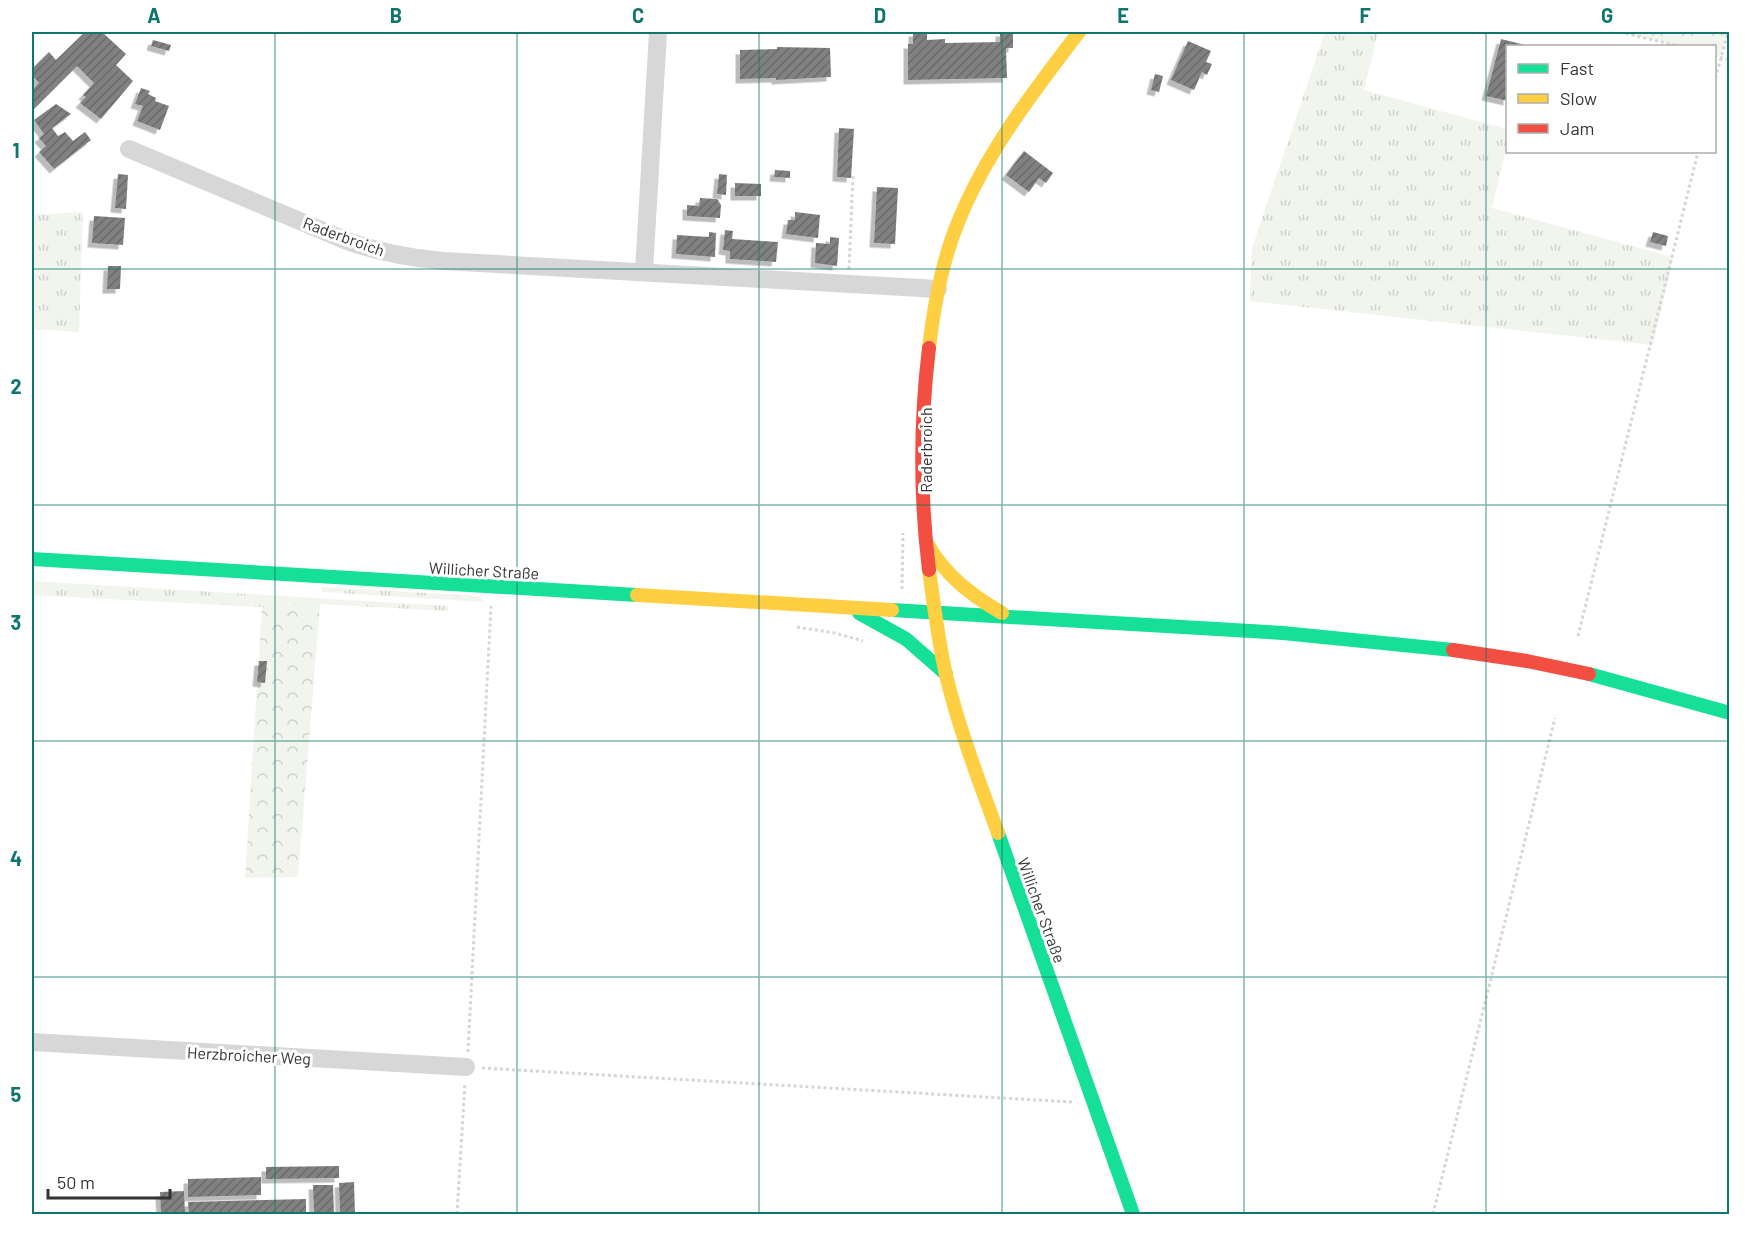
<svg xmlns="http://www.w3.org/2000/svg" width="1761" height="1246" font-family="Barlow,sans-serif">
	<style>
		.grass { fill: url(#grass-tufts) }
		.forest { fill: url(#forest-crowns) }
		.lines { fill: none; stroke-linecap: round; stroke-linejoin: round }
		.stream { stroke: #ddebf3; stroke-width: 4.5 }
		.building { fill: url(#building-hatch); filter: url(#shadow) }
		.path { stroke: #d6d6d6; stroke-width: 3; stroke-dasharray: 3 3; stroke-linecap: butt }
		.street { stroke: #d7d7d7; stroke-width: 18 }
		.fast { stroke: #16e098; stroke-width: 14 }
		.slow { stroke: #ffcf43; stroke-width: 14 }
		.jam { stroke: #f24e42; stroke-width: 14 }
		.grid { fill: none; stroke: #0f766e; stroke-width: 1.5; stroke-opacity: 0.55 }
		.labels { text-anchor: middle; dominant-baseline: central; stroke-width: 6; stroke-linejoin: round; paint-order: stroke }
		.street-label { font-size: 16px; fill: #333; stroke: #fff }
		.neatline { fill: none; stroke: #0f766e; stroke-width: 2 }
		.grid-label { font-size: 20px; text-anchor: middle; font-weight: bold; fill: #0f766e }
	</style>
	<defs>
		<pattern id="grass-tufts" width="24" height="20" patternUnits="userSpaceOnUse" patternTransform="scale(1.5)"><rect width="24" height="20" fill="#f1f5ed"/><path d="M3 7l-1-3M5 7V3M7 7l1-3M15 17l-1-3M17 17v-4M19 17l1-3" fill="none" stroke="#cfd2cc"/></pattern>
		<pattern id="forest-crowns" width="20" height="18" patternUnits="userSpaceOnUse" patternTransform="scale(1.5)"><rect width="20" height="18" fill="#f1f5ed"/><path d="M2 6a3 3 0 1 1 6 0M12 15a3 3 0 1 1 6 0" fill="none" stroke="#cfd2cc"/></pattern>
		<pattern id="building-hatch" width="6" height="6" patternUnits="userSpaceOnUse" patternTransform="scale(1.5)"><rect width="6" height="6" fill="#818181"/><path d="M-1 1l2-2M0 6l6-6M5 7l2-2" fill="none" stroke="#6a6a6a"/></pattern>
		<filter id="shadow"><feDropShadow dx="-4.5" dy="4.5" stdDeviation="0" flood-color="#0004"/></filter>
	</defs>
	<rect width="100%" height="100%" fill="#fff"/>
	<g class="grass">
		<path d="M1325,32h53l-14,58 143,39v16l-15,63 181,49 -20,88 -403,-44 2,-53z"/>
		<path d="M83,212l-4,120 -47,-3v-114z"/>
		<path d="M32,581l416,25v5l-128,-7 -58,3 -230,-12z"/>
		<path d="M322,587l157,9 5,6 -162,-10z"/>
	</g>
	<g class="forest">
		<path d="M1620,32h106l-5,25 -6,-1 -1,-10h-36z"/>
		<path d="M320,604l-22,273 -53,1 17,-271z"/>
	</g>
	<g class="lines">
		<path class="stream" d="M32,33v-1"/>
	</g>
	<g class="building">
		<path d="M85,32h17l24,22 -10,11 17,16 -32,38 -21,-16 6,-6 -3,-2 11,-12 -17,-17 -43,43 -2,-2v-17l7,-7 -7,-8v-6l17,-17 7,8z"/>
		<path d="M913,32h14v8l18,-1v4l55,-1v-10h13v16h-7l1,30 -99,2v-36h5z"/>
		<path d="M1501,39l28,7h-21v55l-22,-5z"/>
		<path d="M153,40l18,5 -2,6 -18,-5z"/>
		<path d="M1188,41l23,10 -5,11 6,2 -5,11 -5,-3 -8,18 -23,-10z"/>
		<path d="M777,47l53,1 1,29 -55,3v-2l-36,1v-29l37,-1z"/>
		<path d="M1155,74l8,2 -4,16 -8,-2z"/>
		<path d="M141,88l9,3 -2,3 8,4 -1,3 14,5 -9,24 -23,-9 6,-15 -8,-2z"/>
		<path d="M56,104l15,10 -19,14 6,8 7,-4 8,9 12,-9 6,8 -37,29 -15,-17 7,-6 -7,-8 5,-4 -10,-14z"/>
		<path d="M839,128l15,1 -3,49 -14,-1z"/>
		<path d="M1024,151l29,22 -7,10 -7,-5 -10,14 -23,-17z"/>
		<path d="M775,170l15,1v7l-16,-1z"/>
		<path d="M118,174l10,1 -2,34 -11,-1z"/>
		<path d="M719,174l8,1 -1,20 -9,-1z"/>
		<path d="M735,183l26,1v12h-26z"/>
		<path d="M877,187l21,1 -3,56 -21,-1z"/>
		<path d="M700,198l17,1 4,6 -1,13 -33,-2v-11l12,1z"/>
		<path d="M795,212l25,3 -2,23 -32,-4 2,-14h7z"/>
		<path d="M94,216l31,2 -2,27 -31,-2z"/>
		<path d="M725,230l8,1 -1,8 46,3 -2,20 -46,-3v-8l-7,-1z"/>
		<path d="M709,232l7,1 -1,24 -39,-3 1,-19 32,2z"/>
		<path d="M1653,232l15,4 -2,10 -16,-4z"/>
		<path d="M830,237l9,1 -2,28 -22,-3 1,-20 14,1z"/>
		<path d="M108,266h13l-1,23h-13z"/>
		<path d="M259,661h8l-2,22 -8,-1z"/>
		<path d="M339,1166v12l-73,1v-12z"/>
		<path d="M261,1177v18l-73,2v-18z"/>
		<path d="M354,1182l1,32h-15l-1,-31z"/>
		<path d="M313,1185h20l1,29h-20z"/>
		<path d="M184,1191l1,23h-24l-1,-22z"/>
		<path d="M306,1199v15h-117l-1,-12z"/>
	</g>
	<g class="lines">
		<g class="path">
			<path d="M1620,32l58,14"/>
			<path d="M1714,56l16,4"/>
			<path d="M1714,84l14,-52"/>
			<path d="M849,269l4,-94"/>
			<path d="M902,589l1,-56"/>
			<path d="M797,627l38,6 28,8"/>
			<path d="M1578,636l120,-484"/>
			<path d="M468,1052l23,-446"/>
			<path d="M482,1068l590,34"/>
			<path d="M457,1214l8,-131"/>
			<path d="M1433,1214l122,-496"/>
		</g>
		<g class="street">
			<path d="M129,149l218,92c31,11 63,17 96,20l495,28"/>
			<path d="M644,271l14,-239"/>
			<path d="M32,1042l434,25"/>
		</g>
		<g class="fast">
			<path d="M32,559l605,36"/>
			<path d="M892,610l391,23 170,17"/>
			<path d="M859,613l47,26 40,35"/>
			<path d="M1589,674l141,39"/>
			<path d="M998,833l135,381"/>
		</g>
		<g class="slow">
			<path d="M929,348c5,-43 13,-88 30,-128 28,-69 75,-129 120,-188"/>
			<path d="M928,545c18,31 43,50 74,68"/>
			<path d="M929,570c5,35 9,70 17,105 13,54 33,106 52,158"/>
			<path d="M637,595l255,15"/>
		</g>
		<g class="jam">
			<path d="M929,348c-9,74 -9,149 0,222"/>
			<path d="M1453,650l74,11 62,13"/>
		</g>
	</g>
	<path class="grid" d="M275,32v1182M517,32v1182M759,32v1182M1002,32v1182M1244,32v1182M1486,32v1182M32,269h1698M32,505h1698M32,741h1698M32,977h1698"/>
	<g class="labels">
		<g class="street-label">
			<text transform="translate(344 236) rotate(20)">Raderbroich</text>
			<text transform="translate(925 450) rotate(-90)">Raderbroich</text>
			<text transform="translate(484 570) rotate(3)">Willicher Straße</text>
			<text transform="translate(1042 910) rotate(70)">Willicher Straße</text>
			<text transform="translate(249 1055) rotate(3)">Herzbroicher Weg</text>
		</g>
	</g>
	<rect width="1761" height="1246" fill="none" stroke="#ffffff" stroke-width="66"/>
	<rect x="1506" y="45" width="210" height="108" fill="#ffffff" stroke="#adadad" stroke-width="1.5"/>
	<rect x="1518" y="64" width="30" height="9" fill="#16e098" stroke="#adadad" stroke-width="1.5"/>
	<text x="1560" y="75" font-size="18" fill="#333333">Fast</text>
	<rect x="1518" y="94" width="30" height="9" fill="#ffcf43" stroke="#adadad" stroke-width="1.5"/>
	<text x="1560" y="105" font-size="18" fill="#333333">Slow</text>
	<rect x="1518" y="124" width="30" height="9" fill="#f24e42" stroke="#adadad" stroke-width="1.5"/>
	<text x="1560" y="135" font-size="18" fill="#333333">Jam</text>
	<path d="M48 1189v9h122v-9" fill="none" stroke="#333333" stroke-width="3"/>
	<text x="57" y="1189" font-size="18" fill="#333333" stroke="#ffffff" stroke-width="4.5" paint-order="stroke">50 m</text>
	<rect x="33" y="33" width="1695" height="1180" class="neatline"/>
	<g class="grid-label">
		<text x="154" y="23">A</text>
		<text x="396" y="23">B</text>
		<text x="638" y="23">C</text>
		<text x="880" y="23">D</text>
		<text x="1123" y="23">E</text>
		<text x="1365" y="23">F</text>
		<text x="1607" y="23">G</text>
		<text x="16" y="158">1</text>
		<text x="16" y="394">2</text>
		<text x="16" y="630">3</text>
		<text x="16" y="866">4</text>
		<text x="16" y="1102">5</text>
	</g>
</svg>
